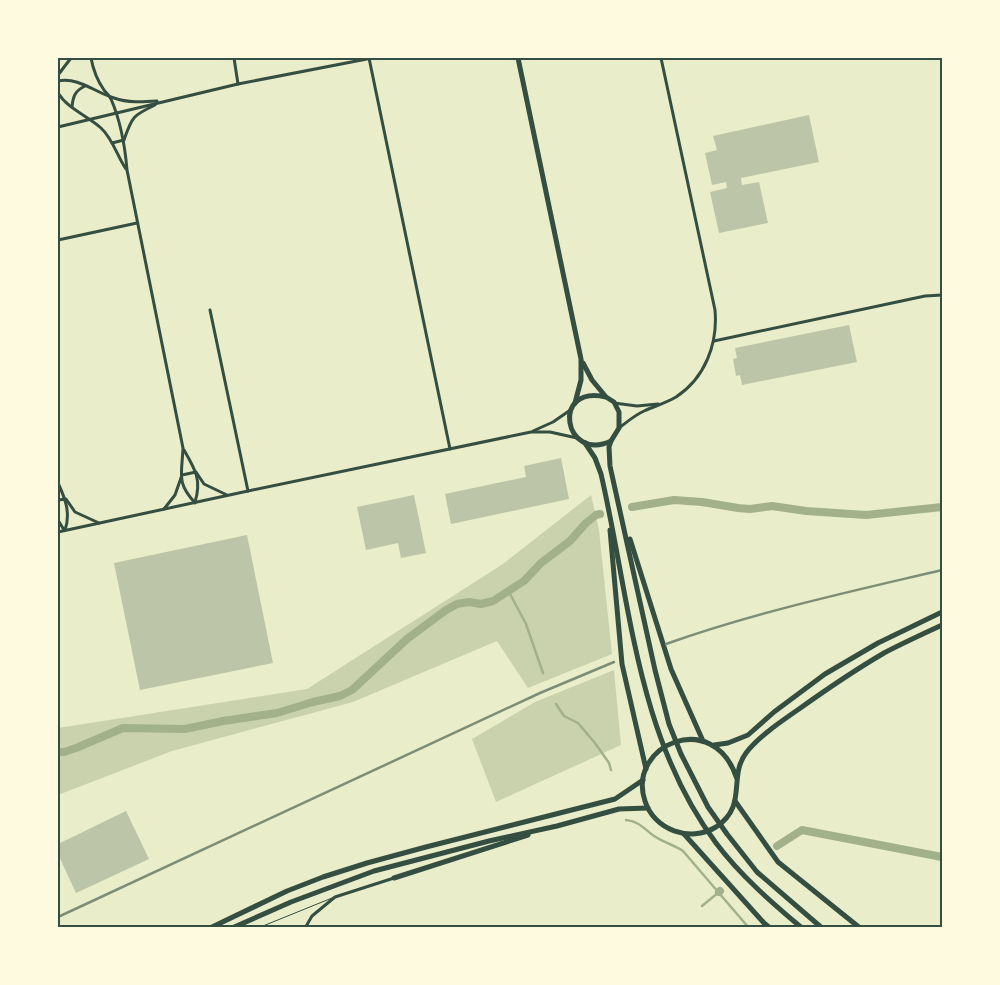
<svg xmlns="http://www.w3.org/2000/svg" width="1000" height="985" font-family="'Source Sans 3',sans-serif">
	<style>
		.green { fill: #cad2ad }
		.lines { fill: none; stroke-linecap: round; stroke-linejoin: round }
		.stream { stroke: #a3b18a; stroke-width: 2.5 }
		.canal { stroke: #a3b18a; stroke-width: 8 }
		.building { fill: #bcc5a7 }
		.service { stroke: #344e41; stroke-width: 1 }
		.minor { stroke: #344e41; stroke-width: 3 }
		.primary { stroke: #344e41; stroke-width: 5 }
		.trunk { stroke: #344e41; stroke-width: 5 }
		.rail { stroke: #7c8e77; stroke-width: 2.5 }
		.neatline { fill: none; stroke: #344e41; stroke-width: 2 }
	</style>
	<rect width="100%" height="100%" fill="#e9edc9"/>
	<g class="green">
		<path d="M591,495l8,35 13,124 -84,34 -31,-47 -144,61 -181,49 -114,44v-67l249,-39 196,-125z"/>
		<path d="M614,670l7,75 -125,57 -24,-63 63,-37z"/>
	</g>
	<g class="lines">
		<g class="stream">
			<path d="M508,590l18,34 17,49"/>
			<path d="M556,704l8,12 14,7 17,20 14,20 2,7"/>
			<path d="M626,820c13,1 18,9 28,16 9,6 20,9 29,15l66,77"/>
			<path d="M702,906l17,-14"/>
		</g>
		<g class="canal">
			<path d="M632,507l42,-7 28,2 36,6 12,1 22,-3 34,5 60,4 76,-8"/>
			<path d="M58,752h6l12,-4 47,-20 62,1 38,-8 54,-8 36,-11 27,-6 12,-6 55,-51 39,-29 11,-6 12,-2 12,2 12,-3 31,-20 17,-18 29,-22 16,-18 10,-8 4,-1"/>
			<path d="M777,846l25,-16 140,27"/>
			<path d="M719,892l1,-1"/>
		</g>
	</g>
	<g class="building">
		<path d="M809,115l10,47 -78,16 1,7 17,-3 9,41 -49,10 -9,-41 17,-4 -1,-6 -14,3 -7,-32 12,-3 -4,-14z"/>
		<path d="M849,325l8,37 -115,23 -2,-10 -4,1 -3,-17 4,-1 -2,-10z"/>
		<path d="M561,458l8,41 -118,25 -6,-30 81,-17 -2,-11z"/>
		<path d="M414,495l12,58 -25,5 -3,-15 -32,7 -9,-43z"/>
		<path d="M247,535l26,128 -133,27 -26,-127z"/>
		<path d="M126,811l23,48 -73,34 -18,-39v-10z"/>
	</g>
	<g class="lines">
		<path class="service" d="M258,928l74,-30"/>
		<g class="minor">
			<path d="M91,58c2,11 6,22 13,32 2,3 5,5 7,9 10,23 14,47 16,71l56,278c-1,27 -7,34 12,55"/>
			<path d="M234,58l4,26"/>
			<path d="M369,58l81,391"/>
			<path d="M58,75l13,-17"/>
			<path d="M58,81c21,-4 36,11 56,17 14,5 29,4 43,3"/>
			<path d="M58,93c10,16 30,23 43,35 12,11 16,28 25,41"/>
			<path d="M72,107c1,-11 3,-16 13,-21"/>
			<path d="M58,127l180,-43 134,-26"/>
			<path d="M112,143l12,-3c8,-24 10,-25 31,-35"/>
			<path d="M58,240l79,-17"/>
			<path d="M210,310l38,181"/>
			<path d="M714,341l211,-45 17,-1"/>
			<path d="M614,403l23,3 21,-2"/>
			<path d="M619,428c8,-6 16,-13 25,-17 11,-5 22,-8 32,-14 29,-19 42,-53 39,-87l-54,-252"/>
			<path d="M533,431l20,-9 16,-11"/>
			<path d="M184,450c11,19 18,30 11,52"/>
			<path d="M58,483c7,15 13,30 7,47"/>
			<path d="M58,500l8,-1 9,13 24,11"/>
			<path d="M164,509l11,-14 7,-20 14,-3 8,12 23,11"/>
			<path d="M58,520l6,10"/>
			<path d="M58,532l190,-41 283,-59h19l27,6"/>
			<path d="M305,928l7,-12 23,-19 59,-19"/>
		</g>
		<g class="primary">
			<path d="M518,58l63,301v21l-6,23"/>
			<path d="M583,363l9,17 14,17 8,5 5,10v16l-8,13c-47,22 -61,-57 -5,-44"/>
		</g>
		<g class="trunk">
			<path d="M611,441l-2,6 1,19 45,204 14,54 12,30 27,53 19,27 30,38 65,56"/>
			<path d="M585,443l10,15 6,16c29,125 35,262 115,369 24,32 55,59 86,85"/>
			<path d="M610,530l12,134 24,105"/>
			<path d="M630,539l41,130 32,72"/>
			<path d="M714,745l14,-2 20,-8 26,-23 51,-38 53,-31 64,-31"/>
			<path d="M737,779c-23,-72 -111,-34 -92,22 9,29 45,42 71,26 32,-21 12,-50 30,-74 13,-17 36,-32 53,-44 28,-20 56,-39 85,-56 19,-10 39,-19 58,-28"/>
			<path d="M735,801l43,61 82,66"/>
			<path d="M684,834l80,89 6,5"/>
			<path d="M394,878l134,-43"/>
			<path d="M210,928l77,-37 36,-14 44,-14 59,-16 189,-48 28,-19"/>
			<path d="M232,928l59,-26 83,-31 115,-30 68,-15 62,-17 29,-1"/>
		</g>
		<g class="rail">
			<path d="M666,644c90,-32 183,-52 276,-74"/>
			<path d="M58,917l482,-224 74,-31"/>
		</g>
	</g>
	<rect width="1000" height="985" fill="none" stroke="#fefae0" stroke-width="118"/>
	<rect x="59" y="59" width="882" height="867" class="neatline"/>
</svg>
